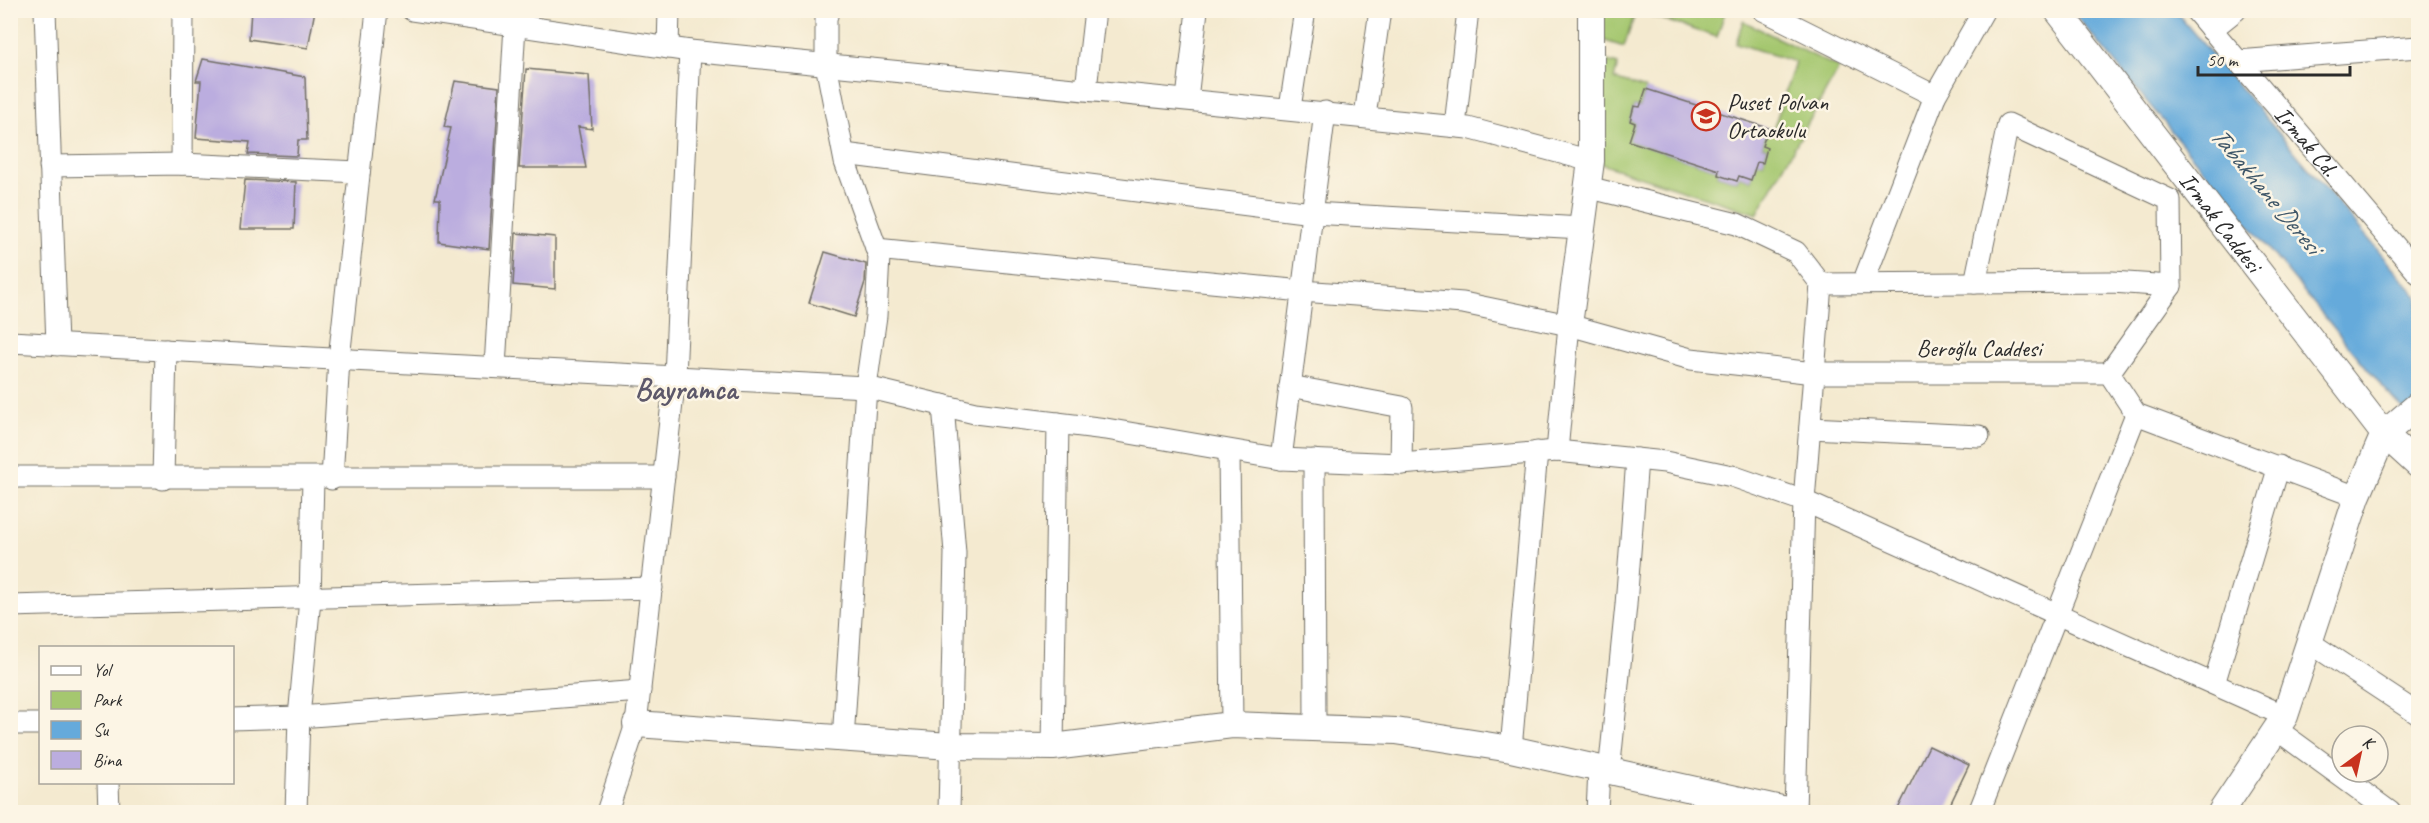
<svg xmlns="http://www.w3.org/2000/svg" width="2429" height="823" font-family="Caveat,sans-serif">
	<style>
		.green { fill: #a5c76f; stroke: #68794d; stroke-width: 1.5 }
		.water { fill: #65aadb; stroke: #486a83; stroke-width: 1.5 }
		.building { fill: #bbaddf }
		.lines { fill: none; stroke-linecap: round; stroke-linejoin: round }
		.minor-casing { stroke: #716e65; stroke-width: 23 }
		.tertiary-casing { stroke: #716e65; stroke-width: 28 }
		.minor { stroke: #fff; stroke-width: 21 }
		.tertiary { stroke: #fff; stroke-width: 26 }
		.labels { text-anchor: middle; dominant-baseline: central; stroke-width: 5; stroke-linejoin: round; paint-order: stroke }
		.poi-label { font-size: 24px; fill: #2b2b2b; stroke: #fcf5e5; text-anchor: start }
		.street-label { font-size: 24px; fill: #2b2b2b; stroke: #fcf5e5 }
		.water-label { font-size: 26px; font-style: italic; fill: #3f5769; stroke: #fcf5e5 }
		.district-label { font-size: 30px; font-weight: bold; fill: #5d586a; stroke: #fcf5e5 }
	</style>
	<rect width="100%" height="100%" fill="#fcf5e5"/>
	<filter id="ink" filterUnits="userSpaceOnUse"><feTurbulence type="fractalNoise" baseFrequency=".0167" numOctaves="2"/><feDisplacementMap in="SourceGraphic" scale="12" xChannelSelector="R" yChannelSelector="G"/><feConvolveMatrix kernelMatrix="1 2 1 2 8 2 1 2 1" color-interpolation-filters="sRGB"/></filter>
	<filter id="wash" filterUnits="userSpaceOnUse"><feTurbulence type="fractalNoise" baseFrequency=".008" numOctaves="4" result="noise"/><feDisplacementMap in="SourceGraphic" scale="24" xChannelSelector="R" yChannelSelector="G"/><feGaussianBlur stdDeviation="1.35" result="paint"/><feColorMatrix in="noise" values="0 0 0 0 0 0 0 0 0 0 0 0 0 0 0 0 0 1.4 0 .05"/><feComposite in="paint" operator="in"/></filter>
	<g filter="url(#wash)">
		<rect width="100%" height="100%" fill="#f4ead0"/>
		<g class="green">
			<path d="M1723,10l2,2 -8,25 -81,-26 -12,36 -25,-8v-28z"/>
			<path d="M1743,21l96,47 -82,146 -156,-50 -1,-105 18,5 -4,15 32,10 -6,18 -6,-1 -4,15 5,2 -5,18 89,29 -1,5 19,6 2,-5 12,4 6,-18 6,1 4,-15 -5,-2 6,-18 5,2 22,-68 -59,-19z"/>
		</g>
		<path class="water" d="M2072,11h103l243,286v128l-37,-40z"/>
		<g id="blocks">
			<g class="building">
				<path d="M251,10h64l-7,38 -59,-9z"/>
				<path d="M203,59l102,18 2,63h-9l-1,16 -49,-2 2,-12 -54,-4 5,-57h-5z"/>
				<path d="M526,69l63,6 3,54 -14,-2 8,41h-67z"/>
				<path d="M455,81l44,6 -10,162 -50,-7 1,-43h-5l16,-71 -7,-1z"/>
				<path d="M1646,89l122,39 -6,18 5,2 -4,15 -6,-1 -6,18 -12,-4 -2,5 -19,-6 1,-5 -90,-29 6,-18 -5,-2 4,-15 6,1z"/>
				<path d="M245,180l51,2 -2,47h-54z"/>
				<path d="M516,233l39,4v52l-42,-4z"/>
				<path d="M825,252l41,12 -1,18 -11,35 -45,-14z"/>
				<path d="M1929,746l40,19 -23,48h-50z"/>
			</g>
		</g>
	</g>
	<g filter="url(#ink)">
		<use href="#blocks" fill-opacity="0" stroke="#716e65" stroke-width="1.5"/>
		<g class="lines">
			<g class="minor-casing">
				<g id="minor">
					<path d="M45,10l12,335"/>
					<path d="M412,10l278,41 778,77 123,33"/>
					<path d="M829,10l-3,8v46l19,98 34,94 -3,60 -10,71 -23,353"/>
					<path d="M1763,10l172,86"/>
					<path id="s1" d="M2195,10l223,263"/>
					<path d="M2211,30l25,-20"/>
					<path d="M668,48l1,-38"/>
					<path d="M2238,61l180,-14"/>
					<path d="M1086,89l9,-79"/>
					<path d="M1187,99l10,-89"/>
					<path d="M1290,108l15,-98"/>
					<path d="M1365,116l15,-106"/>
					<path d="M1455,126l13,-116"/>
					<path d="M844,154l468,59 270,15"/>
					<path d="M182,164l1,-154"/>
					<path d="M50,166l132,-2 177,8"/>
					<path d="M1587,187l150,37 59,28 25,32 -17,217 -9,311"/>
					<path d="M876,249l426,42 161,12 106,22 122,34 123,14h295l27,41 221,83"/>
					<path d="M1863,283l72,-187 49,-86"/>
					<path d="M1975,283l33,-159 162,76 1,86 -62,87"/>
					<path d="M1821,284l291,-2 59,4"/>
					<path d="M10,342l856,45 109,26 131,16 175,30 120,5 156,-13 108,11 67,14 72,25 481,215"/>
					<path d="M495,367l20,-342"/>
					<path d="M1290,386l112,21 -1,57"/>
					<path d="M943,405l12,148 -6,259"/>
					<path d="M1810,428l169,8"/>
					<path d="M1229,451l3,274"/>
					<path d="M1557,451l12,-126"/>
					<path d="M1281,459l44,-347"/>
					<path d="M1314,460l1,266"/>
					<path d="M10,477h654"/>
					<path d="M163,479l3,-129"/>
					<path d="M332,479l7,-120 38,-349"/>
					<path d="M10,606l642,-18"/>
					<path d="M2309,642l109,72"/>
					<path d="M2214,684l65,-218"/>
					<path d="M232,719l67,-2 341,-26"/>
					<path d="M10,724h30"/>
					<path d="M2276,729l114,83"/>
					<path d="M1053,747l5,-324"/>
					<path d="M1511,749l26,-297"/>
					<path d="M1609,773l17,-168 11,-146"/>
					<path d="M108,782l1,30"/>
					<path d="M296,812l3,-95 11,-118 3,-120"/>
					<path d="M607,812l29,-88 39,-348 15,-325"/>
					<path d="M1597,812l2,-42"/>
					<path d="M1979,812l157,-398"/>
				</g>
			</g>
			<g class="tertiary-casing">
				<g id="tertiary">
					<path id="s2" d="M2057,10l327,424 34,31"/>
					<path d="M1569,325l22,-164v-151"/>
					<path d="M636,724l314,22 103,1 179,-22 164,6 115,18 284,63"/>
					<path d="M2221,812l64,-96 72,-219 27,-63 34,-29"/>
				</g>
			</g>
			<use href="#minor" class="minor"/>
			<use href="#tertiary" class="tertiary"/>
		</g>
	</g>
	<defs>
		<g id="school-ring" transform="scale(1.5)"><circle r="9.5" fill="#fcf5e5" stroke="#c8321e" stroke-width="1.5"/><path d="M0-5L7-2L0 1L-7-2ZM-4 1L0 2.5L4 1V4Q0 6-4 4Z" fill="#c8321e"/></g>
	</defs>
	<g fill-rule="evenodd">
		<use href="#school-ring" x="1706" y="116"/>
	</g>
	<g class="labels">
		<g class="poi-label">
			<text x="1727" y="102">Puset Polvan<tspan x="1727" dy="28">Ortaokulu</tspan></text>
		</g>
		<g class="street-label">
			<text stroke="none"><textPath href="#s1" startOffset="172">Irmak Cd.</textPath></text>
			<text stroke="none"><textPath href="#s2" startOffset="268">Irmak Caddesi</textPath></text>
			<text x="1979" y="348">Beroğlu Caddesi</text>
		</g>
		<g class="water-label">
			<text transform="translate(2266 190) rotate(50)">Tabakhane Deresi</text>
		</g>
		<g class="district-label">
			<text x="686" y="389">Bayramca</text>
		</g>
	</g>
	<rect width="2429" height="823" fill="none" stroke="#fcf5e5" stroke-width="36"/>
	<rect x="39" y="646" width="195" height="138" fill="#fcf5e5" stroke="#a8a49b" stroke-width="1.5"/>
	<rect x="51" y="666" width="30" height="9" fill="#ffffff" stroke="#a8a49b" stroke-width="1.5"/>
	<text x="93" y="676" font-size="18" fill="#2b2b2b">Yol</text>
	<rect x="51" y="691" width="30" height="18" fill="#a5c76f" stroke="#a8a49b" stroke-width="1.5"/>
	<text x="93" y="706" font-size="18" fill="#2b2b2b">Park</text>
	<rect x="51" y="721" width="30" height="18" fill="#65aadb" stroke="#a8a49b" stroke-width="1.5"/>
	<text x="93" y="736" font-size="18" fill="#2b2b2b">Su</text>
	<rect x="51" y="751" width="30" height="18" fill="#bbaddf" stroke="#a8a49b" stroke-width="1.5"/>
	<text x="93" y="766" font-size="18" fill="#2b2b2b">Bina</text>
	<g transform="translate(2360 754) rotate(33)"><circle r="28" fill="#fcf5e5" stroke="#a8a49b" stroke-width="1.5"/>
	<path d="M0-4.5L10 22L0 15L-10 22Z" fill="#c8321e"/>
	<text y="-9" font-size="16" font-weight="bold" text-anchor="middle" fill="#2b2b2b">K</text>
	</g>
	<path d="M2198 66v9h152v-9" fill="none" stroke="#2b2b2b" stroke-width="3"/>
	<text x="2207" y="66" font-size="18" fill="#2b2b2b" stroke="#fcf5e5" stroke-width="4.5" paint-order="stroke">50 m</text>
</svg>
